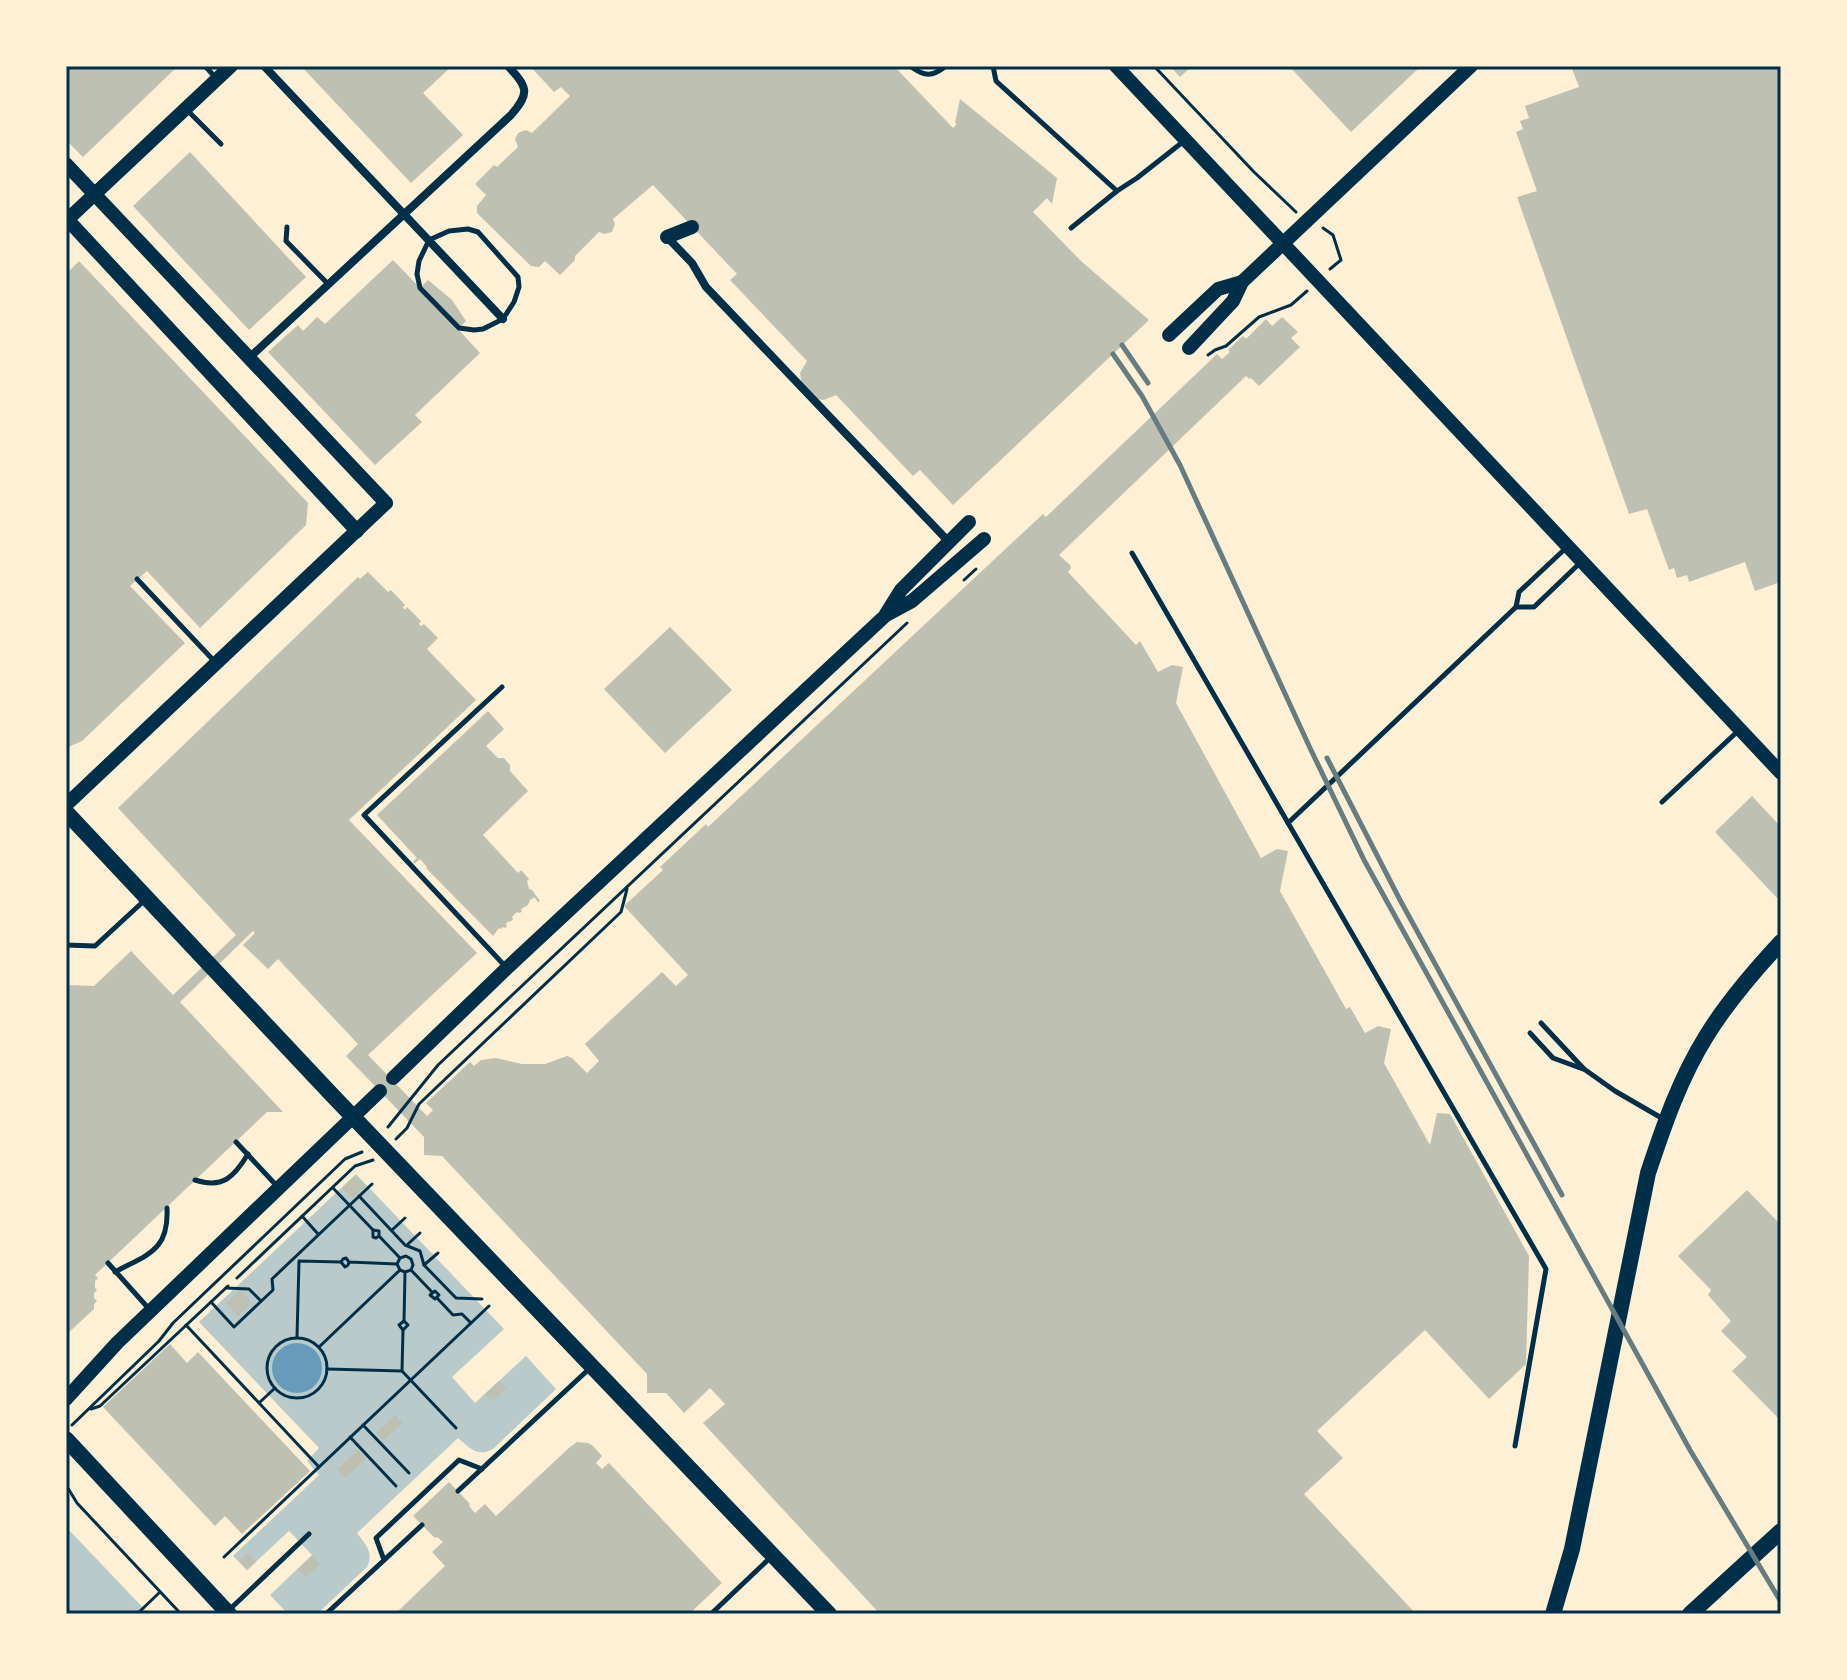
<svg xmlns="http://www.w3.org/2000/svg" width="1847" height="1680" font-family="'Libre Baskerville',serif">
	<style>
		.green { fill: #b9caca }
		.water { fill: #669bbc }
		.building { fill: #bec0b2 }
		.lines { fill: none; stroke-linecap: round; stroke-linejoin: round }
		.path { stroke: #003049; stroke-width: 3 }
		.service { stroke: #003049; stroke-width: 5 }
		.minor { stroke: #003049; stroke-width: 8 }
		.tertiary { stroke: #003049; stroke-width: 14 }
		.secondary { stroke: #003049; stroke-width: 14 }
		.primary { stroke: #003049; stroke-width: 16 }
		.rail { stroke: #657d81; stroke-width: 5 }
		.neatline { fill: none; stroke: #003049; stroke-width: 3 }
	</style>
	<rect width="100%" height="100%" fill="#fdf0d5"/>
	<g class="green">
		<path d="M356,1174l148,155 -52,48 23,26 51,-47 30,33 -63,60c-16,9 -24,-2 -35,-11l-101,95c9,12 17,19 10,34l-50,47h-29l-18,-19 42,-40 -23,-24 -42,39 -14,-14 86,-81 -12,-14 12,-13 -120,-126z"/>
		<path d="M66,1527l83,87h-83z"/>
	</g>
	<circle class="water" cx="297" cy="1368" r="25"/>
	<g class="building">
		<path d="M66,66h112l-95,91 -17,-17z"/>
		<path d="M301,66h151l-29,27 40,42 -52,48z"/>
		<path d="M530,66h364l59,62 4,-4 -2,-1 5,-24 97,79 -5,26 -5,-6 -14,14 48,49 68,59 -196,185 -33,-35 -7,6 -77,-81 -12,5 -7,-1 -15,-13 -2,-13 7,-12 -77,-81 7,-6 -84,-89 -40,34 2,5 -3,8 -8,2 -5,-2 -24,24v4l-15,15 -15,-14 -6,6 -8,-1 -54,-53v-7l9,-11 -11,-11 19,-19 3,2 21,-20 -3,-8 3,-6 8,-3 6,3 38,-37 -9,-9 -7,5z"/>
		<path d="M1170,66h22l-12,11z"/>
		<path d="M1289,66h132l-70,66z"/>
		<path d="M1571,66h210v516l-26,9 -10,-29 -56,20 -2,-7 -10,3 -3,-10 -5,2 -22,-61 -18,5 -112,-317 20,-6 -21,-59 7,-3 -3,-8 9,-3 -4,-12 54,-19z"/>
		<path d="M190,152l116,125 -57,53 -116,-124z"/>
		<path d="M393,260l27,28 8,-8 24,20 14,21 -8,8 22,24 -65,62 7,7 -47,43 -107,-113 30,-27 5,6 14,-14 8,7z"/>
		<path d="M79,261l229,242 -2,22 -106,103 -53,-57 -17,15 55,57 -103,98 -16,7v-474z"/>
		<path d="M1282,317l16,15 -7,6 9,9 -41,39 -8,-8 -1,1 -4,-3 -187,179 11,10 1,3 -3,4 68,73 4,-4 18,31 14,-7 11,2 -7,36 85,155 16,-9 11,2 -8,40 66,118 4,-2 15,26 13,-7 13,3 -7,34 46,82 7,-32 13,1 79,142 -3,108 -37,35 -64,-69 -108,101 26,27 -39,36 112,120h-536l-177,-191 22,-19 -15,-16 -26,25 -18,-20h-19v-19l-205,-218 -18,-1v-18l-78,-81 12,-12 -80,-85 -10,10 -25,-24 12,-12 -2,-2 -73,71 103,110h-16l-172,163 3,3 -3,3v7l2,2 -3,3v5l3,3 -3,3v5l-28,26v-350l28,1 37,-35 42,44 63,-60 -118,-127 240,-231 2,2 8,-7 20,20 3,-2 14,15 -2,2 2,3 2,-3 14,14 -2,3 2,2 3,-2 14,14 -11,11 49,51 -127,120 128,133 -109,102 59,61 6,-6 -7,-7 44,-41 4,4 7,-6 15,-2 26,6h23l22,-8 5,2 15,15 12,-12 -14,-17 77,-72 14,14 12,-11 -64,-69 39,-36 -3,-3 46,-43 2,3 335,-313 3,3 171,-163 5,5 8,-7 -2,-2 15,-14 3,3 20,-20 6,7z"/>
		<path d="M670,627l62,63 -67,63 -61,-64z"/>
		<path d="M488,711l16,18 -18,17 12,12h6l6,7v6l18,20 -45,44 35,38 3,-3 8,9 -2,2 2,8 3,1 8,11 -2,1 -4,-5 -3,3v-2l-3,7 -7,4 1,2 -2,2 -3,-1 -5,5 1,3 -7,3 1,3 -2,2 -2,-1 -2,2 -2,-1 -6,8 -67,-68 1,-1 -7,-8 -6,5 -1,-2 4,-4 -40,-43z"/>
		<path d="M1752,796l29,31v68l-4,3 -62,-66z"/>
		<path d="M355,1176l10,10 -13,12 -10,-10z"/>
		<path d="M1747,1190l34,35v196l-49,-50 15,-14 -26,-26 10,-10 -23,-26 3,-5 -33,-34z"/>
		<path d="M240,1290l12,13 -14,13 -12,-13z"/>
		<path d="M170,1344l17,19 11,-11 112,119 -68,63 -17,-18 -10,10 -112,-119z"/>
		<path d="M499,1381l7,7 -14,14 -7,-8z"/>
		<path d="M395,1415l8,8 -20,18 -7,-8z"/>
		<path d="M577,1442l11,1 5,3 9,10 -6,7 6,6 7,-6 113,120 -33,31h-294l50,-48 -13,-14 11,-10 -6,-5 -2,1 -22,-22 36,-34 21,22 -1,2 6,7 10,-9 11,12 74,-69z"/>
		<path d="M358,1450l8,9 -21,19 -8,-9z"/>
		<path d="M247,1553l9,9 -9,8 -8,-9z"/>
		<path d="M312,1556l8,8 -14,13 -8,-8z"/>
	</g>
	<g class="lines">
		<g class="path">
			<path d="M1154,66l100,106 42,40"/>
			<path d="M1323,228l10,7 8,25 -11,9"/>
			<path d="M1208,355l7,-5 11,-4 33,-29 32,-12 16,-14"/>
			<path d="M964,580l12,-11"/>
			<path d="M388,1127l50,-62 469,-442"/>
			<path d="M396,1139l11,-11 12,-24 202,-192 6,-23"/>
			<path d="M333,1188l40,42"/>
			<path d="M359,1196l46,49 15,6 4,14 32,33 26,1"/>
			<path d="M302,1216l16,18"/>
			<path d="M392,1230l13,-12"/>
			<path d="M379,1236l-3,2 -3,-1v-7l6,1v5l21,22"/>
			<path d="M408,1244l12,-11"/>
			<path d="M349,1262l-1,3 -3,2 -4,-5 2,-3 3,-1 3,4 48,2"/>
			<path d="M424,1265l14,-12"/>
			<path d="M411,1270l-6,2 -5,-2 -3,-6 3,-6 6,-2 5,3 2,6 -2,5 21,22"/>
			<path d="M237,1278l118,-112 18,-6"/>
			<path d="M226,1288l23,1 12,12"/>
			<path d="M435,1291l4,4 -4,4 -5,-4z"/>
			<path d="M437,1298l16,17 9,-1 9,9"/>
			<path d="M211,1302l23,25 39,-37 -1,-11 100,-95"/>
			<path d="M404,1321l1,-48"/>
			<path d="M404,1321l4,4 -5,5 -4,-5z"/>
			<path d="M186,1325l133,142"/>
			<path d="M297,1337l2,-76 42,1"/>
			<circle cx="297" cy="1368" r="30"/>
			<path d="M319,1347l81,-77"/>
			<path d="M327,1369l75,2 1,-41"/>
			<path d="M402,1371l54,57"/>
			<path d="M260,1402l15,-14"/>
			<path d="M91,1409l9,-3 128,-120"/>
			<path d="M72,1425l87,-84 14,-18 172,-164 17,-7"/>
			<path d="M363,1425l46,48"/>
			<path d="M350,1437l46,49"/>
			<path d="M66,1485l11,18 104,111"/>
			<path d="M224,1557l265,-251"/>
			<path d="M137,1614l23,-22"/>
		</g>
		<g class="service">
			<path d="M205,66l11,12"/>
			<path d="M910,66c15,11 22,11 36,0"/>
			<path d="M993,66l3,15 121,110 20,-13 47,-37"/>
			<path d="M186,109l35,35"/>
			<path d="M287,227l-1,14 43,44"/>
			<path d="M1071,228l46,-37"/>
			<path d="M468,229l10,3 40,45 1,10 -5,15 -11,17 -20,10 -9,1 -15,-2 -39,-40 -3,-14 2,-13 10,-21 20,-9z"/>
			<path d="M1132,553l414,716 -31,177"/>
			<path d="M137,579l79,84"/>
			<path d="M1516,607h18l47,-45"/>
			<path d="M502,687l-138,128 141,151"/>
			<path d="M1662,802l76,-71"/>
			<path d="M1288,823l228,-216 3,-15 48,-45"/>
			<path d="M66,945l29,1 51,-47"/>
			<path d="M1541,1023l43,46 31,22 50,29"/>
			<path d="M1530,1033l23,25 30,11"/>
			<path d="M236,1142l40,43"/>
			<path d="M195,1180c28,9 39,-3 53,-26"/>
			<path d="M108,1263l42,47"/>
			<path d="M115,1272c33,-18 54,-21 52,-64"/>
			<path d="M458,1491l131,-122"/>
			<path d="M384,1560l-8,-22 83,-78 23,9"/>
			<path d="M228,1611l81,-77"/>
			<path d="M326,1614l96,-89"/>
			<path d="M711,1614l60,-57"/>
		</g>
		<g class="minor">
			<path d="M264,66l239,253"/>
			<path d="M667,237l25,26 14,24 243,255"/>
			<path d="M249,358l262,-243c20,-23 16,-28 -3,-49"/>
		</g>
		<g class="tertiary">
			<path d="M66,164l320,339"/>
			<path d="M66,218l291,313"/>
		</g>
		<g class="secondary">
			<path d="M1116,66l665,707"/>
			<path d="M66,221l165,-155"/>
			<path d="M667,237l25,-10"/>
			<path d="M1169,335l49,-46 24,-7"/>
			<path d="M1189,348l44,-47 9,-19 229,-216"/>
			<path d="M886,614l15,-24 68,-68"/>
			<path d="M66,805l320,-302"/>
			<path d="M393,1078l114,-110 379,-353 26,-14 72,-62"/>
			<path d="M66,1399l51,-56 263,-252"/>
		</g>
		<g class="primary">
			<path d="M66,812l267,284 496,518"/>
			<path d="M66,1439l163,175"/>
			<path d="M1553,1614l19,-65 76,-376c16,-48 32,-95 59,-138 21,-34 47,-64 74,-93"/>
			<path d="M1690,1614l91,-83"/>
		</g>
		<g class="rail">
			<path d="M1122,345l26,38"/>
			<path d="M1113,354l29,42 38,69 130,283 54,112 326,590 91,152"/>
			<path d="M1327,758l73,142 162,295"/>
		</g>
	</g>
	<rect width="1847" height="1680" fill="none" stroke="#fdf0d5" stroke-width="136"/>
	<rect x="68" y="68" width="1711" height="1544" class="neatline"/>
</svg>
